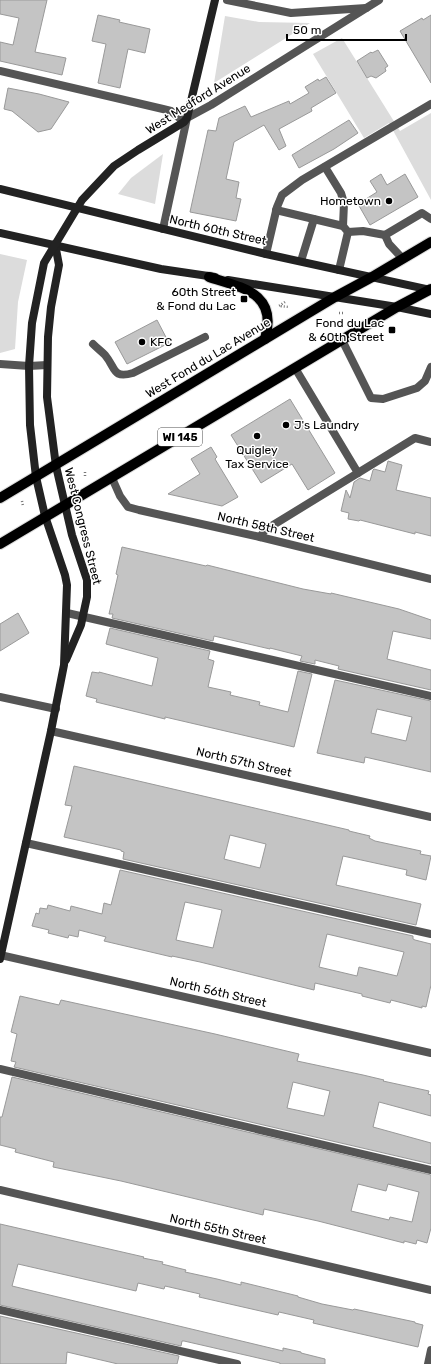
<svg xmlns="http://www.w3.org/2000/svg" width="431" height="1364" font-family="Rubik,sans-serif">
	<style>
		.green { fill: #dcdcdc }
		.building { fill: #c4c4c4; stroke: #999; fill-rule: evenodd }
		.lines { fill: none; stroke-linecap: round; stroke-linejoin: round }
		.primary-casing { stroke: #dbdbdb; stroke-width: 12 }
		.path { stroke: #777; stroke-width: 2.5; stroke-dasharray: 1 2; stroke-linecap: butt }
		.lane { stroke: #555; stroke-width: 8 }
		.street { stroke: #555; stroke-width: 8 }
		.secondary { stroke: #222; stroke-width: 8 }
		.primary { stroke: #000; stroke-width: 10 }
		.poi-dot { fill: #000; stroke: #fff; stroke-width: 1.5 }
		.labels { text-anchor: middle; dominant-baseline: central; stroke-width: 3; stroke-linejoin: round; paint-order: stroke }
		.shield { fill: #fff; stroke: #4c4c4c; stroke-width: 1 }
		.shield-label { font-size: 11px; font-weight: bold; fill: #000 }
		.street-label { font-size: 12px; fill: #000; stroke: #fff }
		.poi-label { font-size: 12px; fill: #000; stroke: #fff; text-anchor: end }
	</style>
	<rect width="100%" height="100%" fill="#fff"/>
	<g class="green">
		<path d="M225,16l34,6 51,1 -96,60z"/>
		<path d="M342,38l58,93 31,-18v87l-42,-77 -25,15 -51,-84z"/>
		<path d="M163,154l-8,50 -37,-10 13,-16z"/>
		<path d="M0,254l27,6 -9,42 -3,47 -15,4z"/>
	</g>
	<g class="building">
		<path d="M0,0h47l-12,52 31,6 -4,17 -62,-14v-19l13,3 6,-27 -19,-4z"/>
		<path d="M98,15l22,5 -1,2 31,7 -5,24 -17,-4 -8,39 -22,-5 8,-39 -14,-3z"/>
		<path d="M431,15v68l-31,-52 22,-13 1,2z"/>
		<path d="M378,50l10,16 -3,2 1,3 -10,7 -5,-2 -4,2 -10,-17 14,-9 1,1z"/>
		<path d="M326,77l10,16 -25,15 1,3 -33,18 7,17 -7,4 -15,-25 -30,17 -8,37 13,3 -3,16 5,1 -5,22 -46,-9 18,-82 8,1 3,-13 26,-12 6,11 38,-16 1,3 19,-11 -4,-6 13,-8 1,2z"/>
		<path d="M8,88l31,6 30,8 -18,27 -13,3 -26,-21 -8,-2z"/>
		<path d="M349,120l9,13 -24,16 -35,19 -7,-13z"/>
		<path d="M381,174l6,11 18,-11 13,23 -48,28 -12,-21 19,-12 -7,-11z"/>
		<path d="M157,320l12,23 -42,21 -12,-22z"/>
		<path d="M290,399l45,74 -27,17 -16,-26 -31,19 -30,-48z"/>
		<path d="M211,447l6,10 -2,2 23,38 -16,9 -54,-12 32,-20 -9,-15z"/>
		<path d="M388,461l14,4 -6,25 35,8v38l-16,-4v2l-55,-14 -1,1 -11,-2 1,-6 -8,-2 5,-21 4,8 4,-16 6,-4 10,3 3,-11 1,-1 11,3z"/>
		<path d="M122,547l84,19 1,-1 96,24 28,5v-1l68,16 32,11v19l-38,-8 -6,28 44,11v20l-93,-21 1,-3 -24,-6v4l-15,-3 2,-5 -32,-8v1l-56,-13 -1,5 -101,-23 1,-4h-4l9,-39 -2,-1z"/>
		<path d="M18,613l11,20 -29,18v-27z"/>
		<path d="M110,628l100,23 -2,8 6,2 -6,26 23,5 -1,3 30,7 -1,3 29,7 10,-41 14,3 -18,73 -129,-30v2l-20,-5 -49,-12 1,-3 -11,-3 6,-24 7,1v-1l53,14 6,-28 -52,-14z"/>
		<path d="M335,680l96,21v71l-66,-15 -1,6 -47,-10zM377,709l35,8 -6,24 -35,-8z"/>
		<path d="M74,766l275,64v1l21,5 -1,2 6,3 46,10 -1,3 11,2 -5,24 -20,-5 1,-5 -64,-14 -7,29 85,19 -5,21 -293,-66 1,-7 -3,-1v-1l-57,-13 8,-31 -7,-1zM230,835l36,9 -6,24 -36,-9z"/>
		<path d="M120,870l293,66v3l2,1 16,4v41l-5,22 -4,-1v2l-31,-8 -1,3 -28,-7v-2l-47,-11 -1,7 -114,-28 -28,-6v1l-68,-16 2,-4 -27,-7 -1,7 -9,-2 -1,3 -20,-5 1,-3 -17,-4 4,-13 3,1 1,-6 7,1 1,-4 22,6 1,-5 31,8 2,-11 7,2zM185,902l37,8 -9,38 -37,-8zM327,934l77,18 -7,24 -38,-9 -2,9 -38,-9z"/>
		<path d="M20,996l39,9 2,-5 154,34 84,20 -2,7 66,14 21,5 -1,1 46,10 -1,3 3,1v21l-52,-14 -6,25 58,16v21l-417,-97 2,-5 -5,-1 6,-27 -6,-2zM293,1082l37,9 -6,25 -37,-8z"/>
		<path d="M12,1077l419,98v53l-4,15 -10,-3 -1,4 -12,-3v2l-86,-22 -54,-12 -1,6 -142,-34 -68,-14 1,-5 -39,-10 1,-3 -16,-4v-28h2zM358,1184l28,7 2,-7 31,8 -7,30 -22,-5 -1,3 -38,-9z"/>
		<path d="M0,1224l144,33 -1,1 20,4 -1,2 24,6 -1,2 32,7 24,6v-3l57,14v1l24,7 31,6 1,-1 61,13v1l8,2 -5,22 -105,-24 1,-3 -35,-8 -1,3 -79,-18 1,-3 -35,-8 -1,3 -26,-6 -2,8 -118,-27 -6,22 271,65v-3l18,4v1l24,6v5h-45v-1l-96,-22h-2l-1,5 -181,-41z"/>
		<path d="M0,1316l179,40 -2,8h-59l-51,-12 -1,12h-66z"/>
	</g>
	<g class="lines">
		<g class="primary-casing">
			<g id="primary">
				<path d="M209,277c34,11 69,16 56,62"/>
				<path d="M0,498l335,-201 37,-20 59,-35"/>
				<path d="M0,544l397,-237 34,-18"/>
			</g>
		</g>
		<g class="path">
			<path d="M285,302l-6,4 10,1"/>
			<path d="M339,313h4"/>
			<path d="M85,472v5"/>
			<path d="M22,501l1,5"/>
		</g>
		<g class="lane">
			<path d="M0,71l163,38 8,2 13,11"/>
			<path d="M325,167l16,26 3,10 -1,23"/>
			<path d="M276,210l67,16 5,6 -9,38"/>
			<path d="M348,232l15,-1 22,4"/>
			<path d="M266,254l11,-47 5,-12 20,-15 129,-76"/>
			<path d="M403,259l-14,-15 -4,-9 37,-22 9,6"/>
			<path d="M301,261l13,-42"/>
			<path d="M342,340l29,58 12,1 34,-11 8,-7 6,-14"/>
			<path d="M93,344c4,4 8,7 12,11 11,13 7,24 28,18l72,-36"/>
			<path d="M0,364l29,2 18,-1"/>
			<path d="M295,368l63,105"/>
			<path d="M260,537l5,-7 150,-92 16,4"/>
			<path d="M67,613l364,83"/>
			<path d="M0,697l56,12"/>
			<path d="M26,843l405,91"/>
			<path d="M0,1069l431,101"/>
			<path d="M0,1310l237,54"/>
			<path d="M428,1364l3,-14"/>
		</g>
		<g class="street">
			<path d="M227,0l64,13 75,-5"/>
			<path d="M163,229l24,-111 24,-13 168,-105"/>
			<path d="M112,478l8,18 8,11 11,3 121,27 171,42"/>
			<path d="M51,731l380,86"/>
			<path d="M0,955l431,98"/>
			<path d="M0,1190l431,100"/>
		</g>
		<g class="secondary">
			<path d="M0,189l266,65 165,36"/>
			<path d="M0,233l161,36 54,8"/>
			<path d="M55,244l4,21 -8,42 -3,30 -1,60 9,69 16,69 15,45v17l-6,28 -15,35"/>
			<path d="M228,280l169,27 34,7"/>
			<path d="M0,959l51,-228 13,-66 3,-80 -2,-10 -20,-59 -9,-39 -6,-52 -1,-59 3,-43 12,-60 38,-63 32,-34 24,-16 46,-28 3,-4 28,-118"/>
		</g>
		<use href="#primary" class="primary"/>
	</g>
	<g class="poi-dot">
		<circle cx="389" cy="201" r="4"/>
		<rect x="240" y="295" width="8" height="8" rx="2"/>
		<rect x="388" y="326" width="8" height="8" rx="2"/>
		<circle cx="142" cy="342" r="4"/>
		<circle cx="286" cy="425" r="4"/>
		<circle cx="257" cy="436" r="4"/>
	</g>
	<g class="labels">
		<rect class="shield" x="158" y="428" width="44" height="18" rx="3"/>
		<g class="shield-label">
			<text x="180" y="437">WI 145</text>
		</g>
		<g class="street-label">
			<text transform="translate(198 99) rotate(-32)">West Medford Avenue</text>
			<text transform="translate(218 230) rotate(13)">North 60th Street</text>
			<text transform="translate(208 358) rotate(-31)">West Fond du Lac Avenue</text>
			<text transform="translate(83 526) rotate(76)">West Congress Street</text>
			<text transform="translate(266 527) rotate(13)">North 58th Street</text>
			<text transform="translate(244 762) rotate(13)">North 57th Street</text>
			<text transform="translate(218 992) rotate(13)">North 56th Street</text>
			<text transform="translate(218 1229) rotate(13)">North 55th Street</text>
		</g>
		<g class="poi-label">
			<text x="381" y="201">Hometown</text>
			<text x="236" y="292">60th Street<tspan x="236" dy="14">&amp; Fond du Lac</tspan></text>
			<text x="384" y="323">Fond du Lac<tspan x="384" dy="14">&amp; 60th Street</tspan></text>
			<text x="150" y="342" text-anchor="start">KFC</text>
			<text x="294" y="425" text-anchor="start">J's Laundry</text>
			<text x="257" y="450" text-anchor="middle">Quigley<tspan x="257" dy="14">Tax Service</tspan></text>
		</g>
	</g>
	<path d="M287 34v6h119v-6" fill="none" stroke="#000000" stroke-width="2"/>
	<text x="293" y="34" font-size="12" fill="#000000" stroke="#ffffff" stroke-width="3" paint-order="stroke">50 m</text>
</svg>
